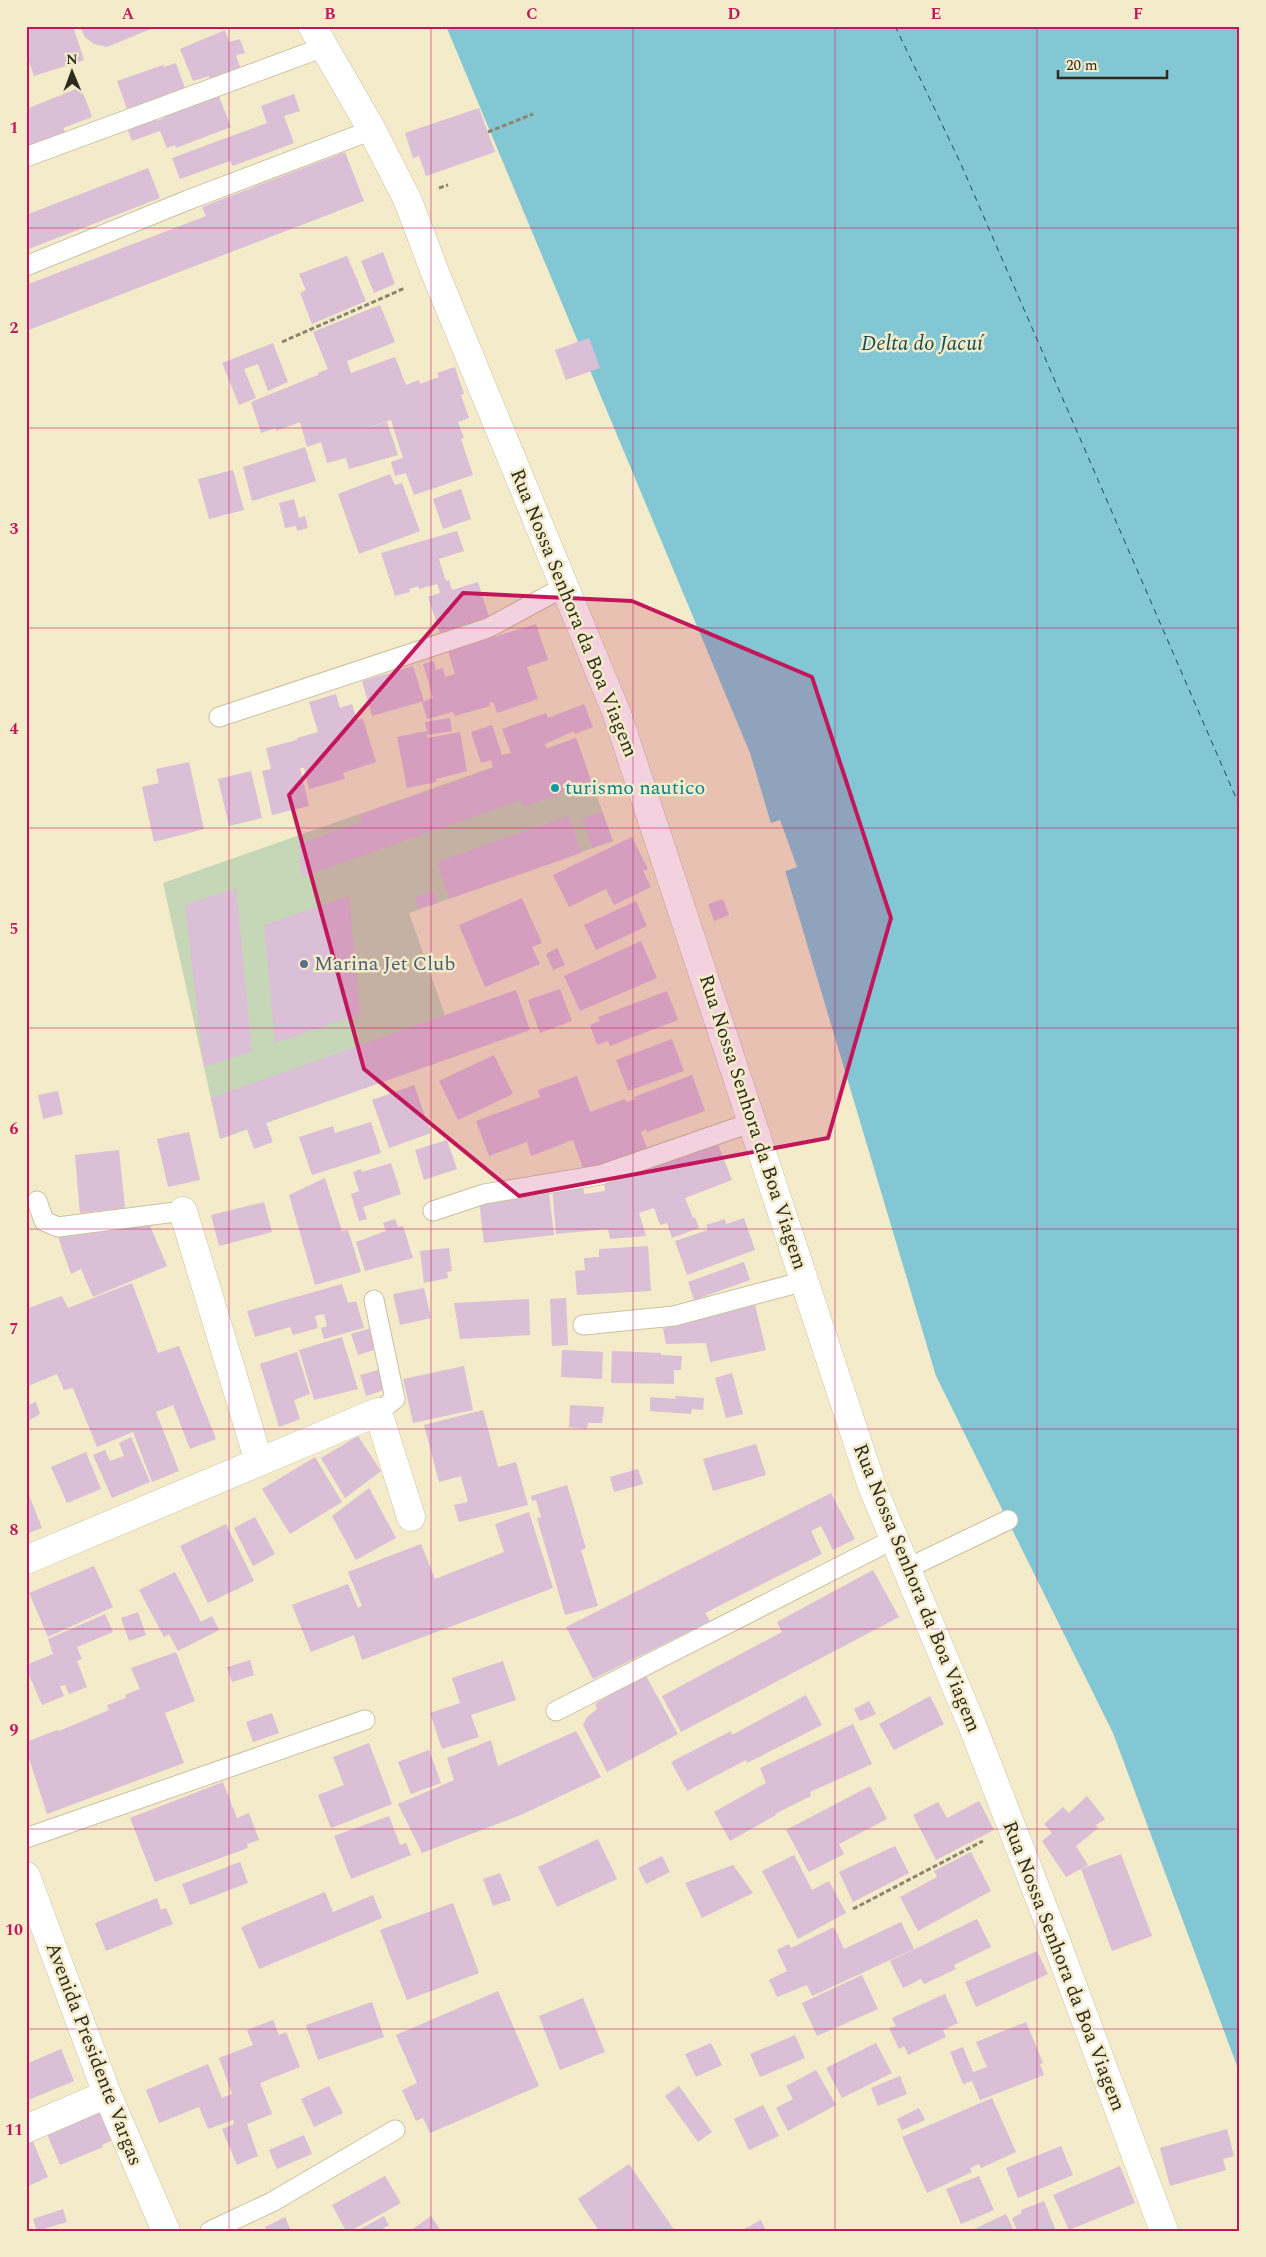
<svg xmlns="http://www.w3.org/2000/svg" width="1266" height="2257" font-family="Spectral,serif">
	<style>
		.green { fill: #c5d7b7 }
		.water { fill: #83c7d5 }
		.pier { fill: #f3ebc9 }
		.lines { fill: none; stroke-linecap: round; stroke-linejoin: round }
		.ferry { stroke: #124d58; stroke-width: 1; stroke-dasharray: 6 5; stroke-linecap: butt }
		.building { fill: #dabfd7 }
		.service-casing { stroke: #c9c1a0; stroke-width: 21 }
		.minor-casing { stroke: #c9c1a0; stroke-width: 29 }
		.tertiary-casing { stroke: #c9c1a0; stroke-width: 29 }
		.path { stroke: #8b856f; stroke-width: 3; stroke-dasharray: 5 2.5; stroke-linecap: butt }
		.service { stroke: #fff; stroke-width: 19 }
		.minor { stroke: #fff; stroke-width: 28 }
		.tertiary { stroke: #fff; stroke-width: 28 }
		.marked { fill: #c2185b; fill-opacity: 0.2; stroke: #c2185b; stroke-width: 4; stroke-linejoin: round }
		.grid { fill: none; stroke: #c2185b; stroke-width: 1; stroke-opacity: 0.55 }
		.culture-dot { fill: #0f9aa8; stroke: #f3ebc9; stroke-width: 2 }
		.service-dot { fill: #5c6f8a; stroke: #f3ebc9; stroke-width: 2 }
		.labels { text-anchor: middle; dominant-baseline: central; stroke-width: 5; stroke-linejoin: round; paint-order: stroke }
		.street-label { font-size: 20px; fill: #2f2c1f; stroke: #f3ebc9 }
		.culture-label { font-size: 20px; fill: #0d838f; stroke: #f3ebc9; text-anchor: start }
		.service-label { font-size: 20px; fill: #4e5e75; stroke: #f3ebc9; text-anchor: start }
		.water-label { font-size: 21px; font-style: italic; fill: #124d58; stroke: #f3ebc9 }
		.neatline { fill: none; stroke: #c2185b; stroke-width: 2 }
		.grid-label { font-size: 16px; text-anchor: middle; font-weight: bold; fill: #c2185b }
	</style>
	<rect width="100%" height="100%" fill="#f3ebc9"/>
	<path class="green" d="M576,738l37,103 -204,72 50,142 -239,84 -57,-256z"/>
	<path class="water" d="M446,26h794v2048l-127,-341 -177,-357 -186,-623z"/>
	<path class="pier" d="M780,820l17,47 -14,5 -15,-48z"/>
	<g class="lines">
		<path class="ferry" d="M895,26l65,136 280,645"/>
	</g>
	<g class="building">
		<path d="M73,26l11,34 -50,16 -8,-23v-26z"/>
		<path d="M80,26h78l-51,21 -13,-3 -9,-7z"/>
		<path d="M225,30l4,12 11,-3 5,14 -9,2 5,15 -30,12 -2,-6 -16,5 -13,-32z"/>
		<path d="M176,63l9,25 -58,21 -10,-28 46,-16 1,2z"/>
		<path d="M81,87l11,30 -29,11 3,5 -40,16v-40z"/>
		<path d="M218,94l13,33 -55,21 -1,-3 -8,3 -7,-17 -28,10 -5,-13 29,-10 1,3 7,-3 -1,-3z"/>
		<path d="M294,94l6,17 -16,5 10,27 -61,23 -3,-5 -50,18 -8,-21 95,-35 -6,-17z"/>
		<path d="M479,108l16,44 -69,24 -7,-20 -6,2 -8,-25z"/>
		<path d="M345,152l19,49 -338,130v-46l180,-69 -4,-9z"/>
		<path d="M148,168l12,30 -134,52v-35z"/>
		<path d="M383,252l12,32 -21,9 -13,-32z"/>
		<path d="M347,256l19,45 -54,23 -12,-31 6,-3 -7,-16z"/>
		<path d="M380,305l15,37 -48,19 4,12 44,-16 11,28 13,-5 1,4 19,-7 -2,-4 18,-6 9,27 -3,1 8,23 -11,4 6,16 -3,1 12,36 -59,20 -8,-22 -11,3 -4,-14 12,-4 -12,-38 -28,9 24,-7 11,33 -49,14 -3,-11 -19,5 -6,-21 -14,5 -7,-25 -24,9v-3l-15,5 -10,-31 67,-27v-2l10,-4 -15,-37z"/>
		<path d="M589,338l11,30 -34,12 -11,-30z"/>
		<path d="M273,343l15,39 -20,9 -10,-27 -14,5 12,29 -17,7 -17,-42z"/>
		<path d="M305,447l11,34 -64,20 -9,-34z"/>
		<path d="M233,470l11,40 -35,9 -11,-40z"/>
		<path d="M390,474l5,11 7,-2 18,48 -61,23 -21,-60z"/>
		<path d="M461,489l10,30 -28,10 -10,-30z"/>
		<path d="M294,499l5,19 6,-2 3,12 -11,3 -1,-5 -11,2 -6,-25z"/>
		<path d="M457,531l7,20 -25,8 7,22 3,-1 3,10 26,-8 11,35 -49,16 -12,-36 12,-4 -3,-9 -18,5 -1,-3 -9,3 1,3 -15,4 -14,-43z"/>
		<path d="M536,624l12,36 -21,7 11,32 -41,14 -4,-11 -4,1 1,3 -35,10 -2,-4 -26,7 -5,-17 11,-4 -10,-34 11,-3 2,9 7,-2 2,9 10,-3 -7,-23z"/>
		<path d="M413,666l11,35 -52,15 -10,-35z"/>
		<path d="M336,694l4,14 12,-4 5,16 6,-1 13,43 -33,11 2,6 -36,10 -5,-21h-4l9,38 -37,9 -10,-44 9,-2 -5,-21 31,-8v-2l21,-6 -9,-30z"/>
		<path d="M584,704l9,23 -18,7 -1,-3 -29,13 2,5 29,-11 16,45 -69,24 -2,-7 -220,77 -2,-33 63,-22 -2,-7 133,-47 -2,-8 -10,3 -10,-31 21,-7 10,30 9,-2 -9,-24 44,-16 2,5z"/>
		<path d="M450,718l2,13 -25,4 1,3 32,-6 7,39 -31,8v3l-29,6 -10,-51 30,-6 -2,-9z"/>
		<path d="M189,762l15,67 -50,13 -12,-55 17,-4 -3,-14z"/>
		<path d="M251,771l11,47 -33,8 -11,-47z"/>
		<path d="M602,812l11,29 -21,7 -10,-29z"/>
		<path d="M569,816l12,37 -132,46 -12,-37z"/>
		<path d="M632,837l16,32 -5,2 8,16 -37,18 -8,-16 -37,18 -16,-32z"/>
		<path d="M236,888l16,163 -48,16 -19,-162z"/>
		<path d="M433,891l4,12 -18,6 -4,-12z"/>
		<path d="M349,896l11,118 -85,29 -11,-118z"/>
		<path d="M522,898l20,45 -10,4 8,17 -55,23 -26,-62z"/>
		<path d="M723,899l6,16 -15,6 -6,-17z"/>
		<path d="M636,901l11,25 -51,24 -12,-25z"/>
		<path d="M641,941l16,37 -77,33 -16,-35z"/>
		<path d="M557,948l8,17 -12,5 -7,-16z"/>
		<path d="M560,989l12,32 -32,12 -12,-33z"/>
		<path d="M516,990l14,40 -264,93 7,19 -19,7 -7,-20 -27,10 -9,-41z"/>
		<path d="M667,991l11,29 -68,26 -2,-5 -11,4 -7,-20 10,-4 -2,-4z"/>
		<path d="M672,1039l12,32 -56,20 -12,-31z"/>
		<path d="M494,1055l19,39 -55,26 -19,-39z"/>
		<path d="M692,1075l13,36 -58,21 -1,-3 -5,3 6,16 -63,23 -11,-31 -42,16 -4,-14 -38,14 -13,-35 64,-24 -2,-7 39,-14 13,36 35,-13 2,3 8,-3 -1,-2z"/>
		<path d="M414,1085l17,48 -42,15 -17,-48z"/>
		<path d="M58,1091l5,23 -20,5 -5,-24z"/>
		<path d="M371,1122l10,31 -69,22 -13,-38 34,-11 2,7z"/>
		<path d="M189,1132l11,48 -32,7 -11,-48z"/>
		<path d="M716,1139l16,41 -47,18 8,20 2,-1 4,11 -27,10 -5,-15 -7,2 -6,-17 -15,5 7,23 -36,3 -2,-10 -52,5 -4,-47 31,-3 1,10 21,-3 -1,-12z"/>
		<path d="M447,1140l10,29 -33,11 -9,-30z"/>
		<path d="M119,1150l6,58 -45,5 -5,-58z"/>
		<path d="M391,1163l10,31 -38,13 4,12 -8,2 -8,-27 8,-3 -6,-19 8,-3 1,3z"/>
		<path d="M325,1178l17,53 6,-1 13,42 -46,13 -26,-90z"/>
		<path d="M549,1192l5,43 -70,8 -5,-42z"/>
		<path d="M264,1202l8,30 -53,14 -8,-31z"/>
		<path d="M744,1218l11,32 -68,25 -12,-34 33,-11 -2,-5 19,-6 1,5z"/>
		<path d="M395,1219l3,8 5,-1 10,32 -48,13 -9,-29 30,-11 -3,-8z"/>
		<path d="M148,1221l19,45 -74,31 -12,-28 -10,5 -14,-40z"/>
		<path d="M648,1246l3,45 -74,4 -2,-24 10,-1 -1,-12 15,-1v-8z"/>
		<path d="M449,1248l3,23 -5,1 1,6 -24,5 -4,-32z"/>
		<path d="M744,1262l6,18 -56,20 -6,-18z"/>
		<path d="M132,1283l26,70 21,-7 37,93 -26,10 -17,-44 -17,7 23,59 -27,11 -19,-50 -36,15 -24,-59 -9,2 -7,-16 -29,12 -2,-5v-72l36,-13 6,12z"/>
		<path d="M342,1284l6,19 8,-2 8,27 -40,11 -3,-11 6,-2 -3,-12 -9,2 3,12 -25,7 -3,-8 -35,10 -8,-26z"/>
		<path d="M424,1288l7,30 -31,7 -7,-31z"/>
		<path d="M566,1298l2,47 -16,1 -2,-47z"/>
		<path d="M529,1299l1,36 -70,4 -6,-36z"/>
		<path d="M755,1305l11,45 -56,12 -4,-19 -40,1 -3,-16z"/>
		<path d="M371,1328l6,21 -19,6 -7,-21z"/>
		<path d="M342,1337l16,52 -44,11 -15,-50z"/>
		<path d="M562,1350l41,2 -1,27 -41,-2z"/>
		<path d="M612,1351l49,2v2l21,1 -1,14h-7v14l-63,-1z"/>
		<path d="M297,1352l13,42 -16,6 6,19 -21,8 -19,-63z"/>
		<path d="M464,1366l9,44 -60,13 -10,-44z"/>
		<path d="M381,1369l6,20 -21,7 -6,-21z"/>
		<path d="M732,1373l11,41 -17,4 -11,-40z"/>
		<path d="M675,1396l29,2 -1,12 -11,-1 -1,5 -41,-3v-14l26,2z"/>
		<path d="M36,1402l4,12 -14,8v-16z"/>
		<path d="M570,1405l34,2 -2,16h-14l-1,6 -18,-2z"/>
		<path d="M483,1410l15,57 18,-5 12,43 -69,17 -5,-17 14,-3 -7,-26 -22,6 -15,-57z"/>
		<path d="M358,1436l23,35 -36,27 -24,-40z"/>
		<path d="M131,1437l19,45 -38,16 -19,-43 12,-5 5,11 14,-5 -5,-13z"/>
		<path d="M756,1444l10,31 -53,16 -10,-32z"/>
		<path d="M86,1452l15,37 -34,14 -16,-36z"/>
		<path d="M315,1457l27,45 -52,32 -28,-45z"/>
		<path d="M638,1469l5,15 -29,8 -4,-15z"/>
		<path d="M567,1485l19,63 -5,2 17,56 -33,9 -28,-97 4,-1 -5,-17 -4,1 -1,-5z"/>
		<path d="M26,1488l16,40 -16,6z"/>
		<path d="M369,1488l27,50 -40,22 -24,-44z"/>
		<path d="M831,1493l24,46 -22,11 -12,-24 -10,5 11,23 -117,59 5,8 -117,58 -27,-52z"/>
		<path d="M529,1512l24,76 -191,72 -8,-25 -43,17 -19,-47 56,-21 10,24 4,-2 -14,-34 73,-28 14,35 69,-27 -9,-28z"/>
		<path d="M255,1517l20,37 -22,12 -19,-38z"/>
		<path d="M226,1524l28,57 -46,22 -28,-57z"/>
		<path d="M94,1566l19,41 -65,30 -19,-44z"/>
		<path d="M873,1570l26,47 -218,115 -19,-36 120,-64 -5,-10z"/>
		<path d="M175,1572l26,50 11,-6 7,14 -41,21 -9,-17 -5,3 -25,-47z"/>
		<path d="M138,1612l8,23 -17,6 -8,-23z"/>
		<path d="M105,1614l8,18 -36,15 5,12 -5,2 10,26 -18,7 -4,-9 -5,1 4,10 -22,9 -13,-30 -3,1v-11l27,-11 -5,-15z"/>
		<path d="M176,1652l19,49 -30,12 19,50 -137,51 -21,-65v-7l31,-12 2,1 50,-21 -2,-5 19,-7 -1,-3 15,-6 -9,-21z"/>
		<path d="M250,1660l4,15 -22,7 -5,-15z"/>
		<path d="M503,1661l13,39 -45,15 8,22 -37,12 -12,-36 30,-10 -8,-25z"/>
		<path d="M645,1674l33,60 -71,38 -24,-47 4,-8 10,-8 -2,-5z"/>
		<path d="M806,1695l16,30 -75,38 -1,-3 -59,31 -16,-29 60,-31 1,4z"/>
		<path d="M930,1696l14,28 -50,26 -15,-26z"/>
		<path d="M869,1701l7,13 -16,7 -6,-12z"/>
		<path d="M272,1713l7,20 -26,9 -7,-20z"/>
		<path d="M853,1724l19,40 -62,28 1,4 -36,18 1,1 -46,26 -16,-29 52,-29 -6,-15z"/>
		<path d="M576,1731l25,46 -78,37 -101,39 -24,-49 56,-24 -7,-22 44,-18 7,26z"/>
		<path d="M369,1743l23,61 -61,24 -13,-33 26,-10 -11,-28z"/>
		<path d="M429,1750l12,33 -30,11 -13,-32z"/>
		<path d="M223,1782l14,36 12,-5 10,27 -12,4 1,4 -93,34 -25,-64z"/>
		<path d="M870,1786l17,33 -48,25 5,10 -35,18 -23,-42z"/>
		<path d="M1087,1796l18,23 -9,6 2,3 -22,18 12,19 -22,12 -24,-36 10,-8 -8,-9 19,-17 6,6z"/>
		<path d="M979,1801l15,29 -58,30 -23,-45 25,-13 9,16z"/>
		<path d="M389,1816l11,29 6,-2 5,12 -60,24 -17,-43z"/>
		<path d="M598,1839l19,40 -60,28 -19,-40z"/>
		<path d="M895,1846l14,27 -56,29 -14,-30z"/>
		<path d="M971,1852l20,39 -73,40 -18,-34 37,-20 -3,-6z"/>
		<path d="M1121,1854l31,82 -40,15 -31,-82z"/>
		<path d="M794,1855l18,35 17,-9 17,32 -48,26 -36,-68z"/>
		<path d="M662,1856l8,16 -24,12 -8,-16z"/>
		<path d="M240,1862l8,21 -58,22 -8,-21z"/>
		<path d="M733,1865l20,28 -51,25 -17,-35z"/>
		<path d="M500,1873l11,27 -18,6 -10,-27z"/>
		<path d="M325,1892l8,20 40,-17 9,23 -123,51 -18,-42z"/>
		<path d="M157,1898l4,12 5,-2 7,16 -67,27 -11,-28z"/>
		<path d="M453,1903l26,70 -72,27 -27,-70z"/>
		<path d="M977,1919l14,28 -37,18 2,4 -32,15 -3,-5 -18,9 -13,-27z"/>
		<path d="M901,1922l13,27 -102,47 -5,-11 -30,12 -8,-17 18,-9 -10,-21 12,-6 2,4 43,-21 10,22z"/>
		<path d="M1037,1951l11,23 -72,33 -11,-25z"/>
		<path d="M862,1975l16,34 -61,27 -15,-33z"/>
		<path d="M498,1991l41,95 -109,47 -7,-15 -7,3 -14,-31 15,-7 -21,-48z"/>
		<path d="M945,1994l13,29 -15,7 3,7 -38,18 -4,-9 -5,3 -10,-21 7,-2 -4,-8z"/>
		<path d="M583,1998l22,54 -45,18 -21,-54z"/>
		<path d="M372,2002l12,35 -66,23 -12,-35z"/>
		<path d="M273,2020l6,15 7,-3 14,35 -40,16 12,31 -25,10 11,32 -21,9 -15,-36 12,-5 -1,-4 -25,9 -9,-22 -40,16 -13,-33 62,-26 14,34 10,-4 -13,-36 34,-13 -6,-15z"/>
		<path d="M1026,2022l17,41 -3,1 4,11 -64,25 -8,-19 -9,3 -13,-32 13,-5 10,25 14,-5 -11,-25z"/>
		<path d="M795,2035l10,23 -45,19 -10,-23z"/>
		<path d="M711,2043l11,22 -26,12 -11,-23z"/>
		<path d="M876,2043l16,30 -50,25 -16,-30z"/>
		<path d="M61,2049l13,32 -48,20v-37z"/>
		<path d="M816,2070l20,35 -48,26 -12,-23 17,-9 -7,-13z"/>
		<path d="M900,2076l7,18 -29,12 -7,-18z"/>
		<path d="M329,2086l14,27 -29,14 -13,-28z"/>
		<path d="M679,2086l33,46 -14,10 -33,-46z"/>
		<path d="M992,2098l24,54 -35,16 -2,-4 -9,4 2,4 -45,21 -25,-56z"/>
		<path d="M763,2105l16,31 -30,14 -15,-31z"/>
		<path d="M111,2106l13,29 -22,10 1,2 -43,18 -13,-31z"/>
		<path d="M919,2108l6,12 -23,10 -5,-11z"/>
		<path d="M1227,2129l7,27 -11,3 3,11 -56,16 -10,-38z"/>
		<path d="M304,2135l8,19 -35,15 -8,-19z"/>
		<path d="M31,2137l17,40 -22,10v-48z"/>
		<path d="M1061,2146l12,29 -55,23 -12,-30z"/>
		<path d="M629,2164l46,67h-76l-21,-32z"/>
		<path d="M1120,2166l15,37 -66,27 -16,-35z"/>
		<path d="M385,2176l16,27 -51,28h-4l-14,-26z"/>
		<path d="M979,2176l15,34 -33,14 -15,-35z"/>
		<path d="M1044,2201l12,30h-39l-5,-13 10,-5 -1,-3z"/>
		<path d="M63,2209l4,13 -30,9 -4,-12z"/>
		<path d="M1006,2214l8,17h-44z"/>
		<path d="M384,2216l5,9 -10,6h-22z"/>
		<path d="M431,2216l10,15h-31z"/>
		<path d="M285,2217l6,14h-29l4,-2 -1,-2z"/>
		<path d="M761,2220l5,11h-26l10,-5z"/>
	</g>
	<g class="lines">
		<g class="service-casing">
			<g id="service">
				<path d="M26,157l298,-110"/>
				<path d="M26,266l162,-66 184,-70"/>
				<path d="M219,717l269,-89 76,-41"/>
				<path d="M37,1201l7,20 14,6 125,-16"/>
				<path d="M433,1211l51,-17 116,-19 153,-53"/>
				<path d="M374,1300l21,99 -17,13"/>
				<path d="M583,1325l91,-9 131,-35"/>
				<path d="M906,1569l102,-49"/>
				<path d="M556,1711l338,-172"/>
				<path d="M26,1838l339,-118"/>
				<path d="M210,2231l62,-29 123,-72"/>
			</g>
		</g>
		<g class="minor-casing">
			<g id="minor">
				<path d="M312,26l60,104 36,71 28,74 181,439 255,772 100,239 81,208 111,298"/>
				<path d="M183,1211l76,251"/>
				<path d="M26,1560l352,-148 33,105"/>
				<path d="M26,2129l81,-35"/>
			</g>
		</g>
		<g class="tertiary-casing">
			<path id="tertiary" d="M26,1876l81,218 59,137"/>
		</g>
		<g class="path">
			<path d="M488,132l45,-18"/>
			<path d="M439,188l9,-3"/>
			<path d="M282,342l123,-54"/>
			<path d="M853,1909l130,-68"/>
		</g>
		<use href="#service" class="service"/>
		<use href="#minor" class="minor"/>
		<use href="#tertiary" class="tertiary"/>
	</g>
	<path class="marked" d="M463,593l169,8 180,76 79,241 -63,220 -309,58 -155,-127 -75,-274z"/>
	<path class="grid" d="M229,26v2205M431,26v2205M633,26v2205M835,26v2205M1037,26v2205M26,228h1214M26,428h1214M26,628h1214M26,828h1214M26,1028h1214M26,1229h1214M26,1429h1214M26,1629h1214M26,1829h1214M26,2029h1214"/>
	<circle class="culture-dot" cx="555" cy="788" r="5"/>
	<circle class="service-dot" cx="304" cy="964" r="5"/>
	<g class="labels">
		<g class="street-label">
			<text transform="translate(574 613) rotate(68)">Rua Nossa Senhora da Boa Viagem</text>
			<text transform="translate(753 1122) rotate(72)">Rua Nossa Senhora da Boa Viagem</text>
			<text transform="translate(917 1588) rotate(68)">Rua Nossa Senhora da Boa Viagem</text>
			<text transform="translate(1064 1966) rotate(69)">Rua Nossa Senhora da Boa Viagem</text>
			<text transform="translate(94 2054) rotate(69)">Avenida Presidente Vargas</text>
		</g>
		<g class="culture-label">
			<text x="565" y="788">turismo nautico</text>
		</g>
		<g class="service-label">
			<text x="314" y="964">Marina Jet Club</text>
		</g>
		<g class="water-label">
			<text x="922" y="344">Delta do Jacuí</text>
		</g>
	</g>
	<rect width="1266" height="2257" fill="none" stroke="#f3ebc9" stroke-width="55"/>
	<g transform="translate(72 72) rotate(359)" stroke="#f3ebc9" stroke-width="4" paint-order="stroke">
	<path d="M0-4L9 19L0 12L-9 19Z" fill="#2f2c1f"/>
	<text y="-8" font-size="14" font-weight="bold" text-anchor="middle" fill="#2f2c1f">N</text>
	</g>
	<path d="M1058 70v8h109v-8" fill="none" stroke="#2f2c1f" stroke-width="2.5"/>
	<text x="1066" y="70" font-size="15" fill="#2f2c1f" stroke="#f3ebc9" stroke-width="4" paint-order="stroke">20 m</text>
	<rect x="28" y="28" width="1210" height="2202" class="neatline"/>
	<g class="grid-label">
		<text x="128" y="19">A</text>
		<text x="330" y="19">B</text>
		<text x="532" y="19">C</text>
		<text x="734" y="19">D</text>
		<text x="936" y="19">E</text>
		<text x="1138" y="19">F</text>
		<text x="14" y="133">1</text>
		<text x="14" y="333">2</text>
		<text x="14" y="534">3</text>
		<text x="14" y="734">4</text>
		<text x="14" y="934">5</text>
		<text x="14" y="1134">6</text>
		<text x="14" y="1334">7</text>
		<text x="14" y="1535">8</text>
		<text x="14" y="1735">9</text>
		<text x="14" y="1935">10</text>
		<text x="14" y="2135">11</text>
	</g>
</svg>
